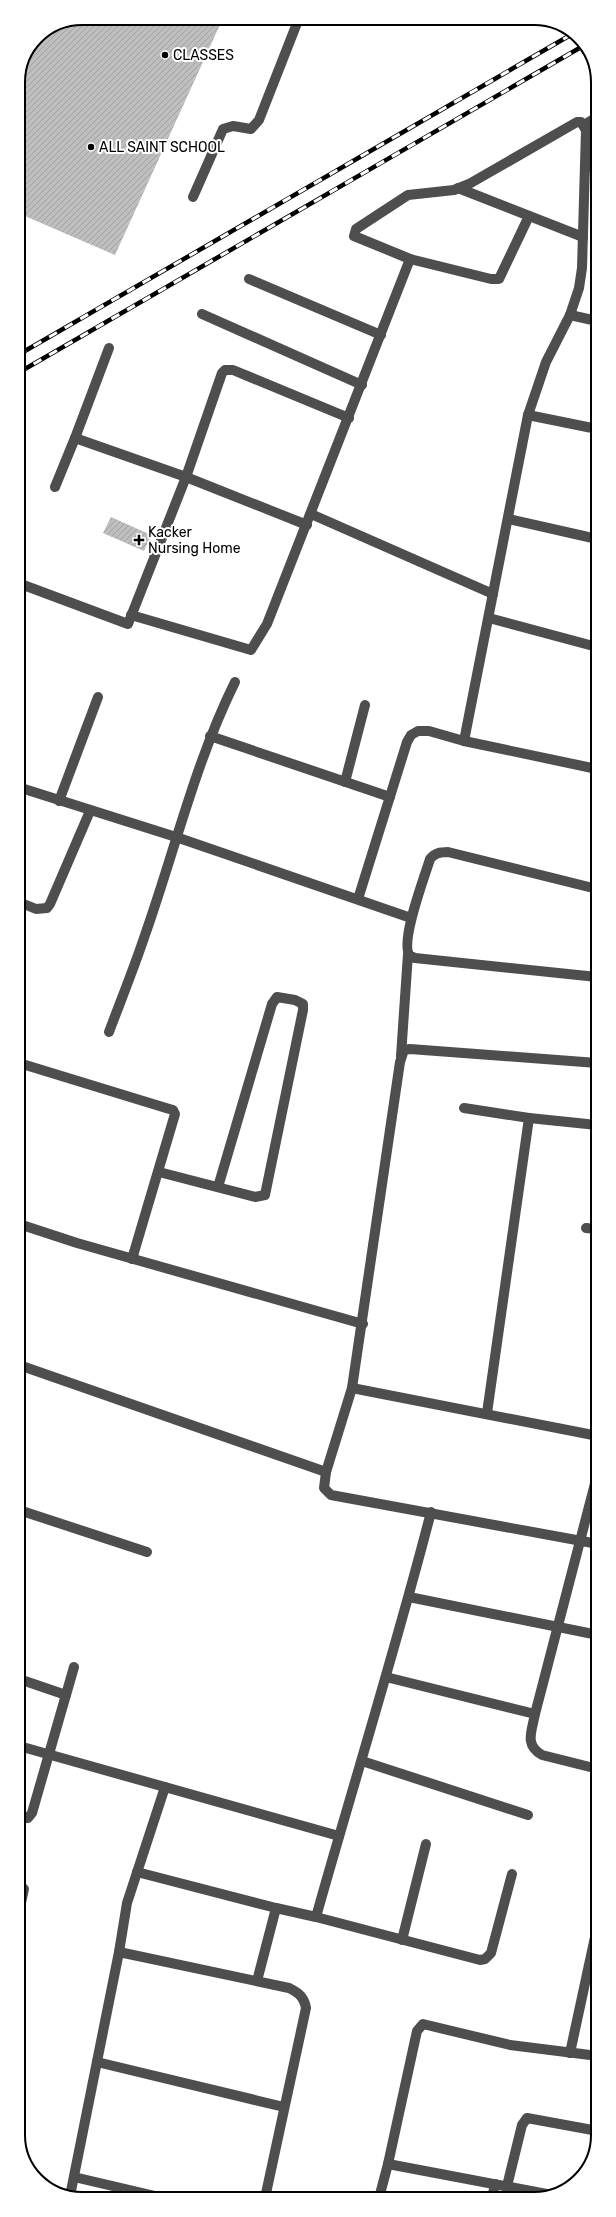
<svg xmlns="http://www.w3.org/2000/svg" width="616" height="2217" font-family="Rubik,sans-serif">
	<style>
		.building { fill: url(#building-hatch) }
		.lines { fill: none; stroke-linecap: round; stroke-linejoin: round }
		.minor { stroke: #4e4e4e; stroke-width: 10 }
		.rail-casing { stroke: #000; stroke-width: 4.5 }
		.rail { stroke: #fff; stroke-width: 3; stroke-dasharray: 9; stroke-linecap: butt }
		.poi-dot { fill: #000; stroke: #fff; stroke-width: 1.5 }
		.labels { text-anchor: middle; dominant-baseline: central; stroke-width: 4; stroke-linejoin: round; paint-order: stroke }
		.poi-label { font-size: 14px; fill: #000; stroke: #fff; text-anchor: start }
		.rim { fill: none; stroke: #000; stroke-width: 2 }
	</style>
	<defs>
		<pattern id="building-hatch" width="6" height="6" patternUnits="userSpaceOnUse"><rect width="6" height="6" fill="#bebebe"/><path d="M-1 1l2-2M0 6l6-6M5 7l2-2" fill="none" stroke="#a2a2a2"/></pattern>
	</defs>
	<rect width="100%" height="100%" fill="#fff"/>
	<g class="building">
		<path d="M82,18h141l-108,237 -97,-42v-132l19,-45z"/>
		<path d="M111,517l40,18 -7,16 -41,-18z"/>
	</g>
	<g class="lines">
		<g class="minor">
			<path d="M584,125l13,-8"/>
			<path d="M585,166l12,2"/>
			<path d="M458,188l125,49"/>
			<path d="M193,197l30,-68 10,-3 18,3 8,-9 40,-102"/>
			<path d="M410,259l81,20h8l30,-63"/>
			<path d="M249,279l132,56"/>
			<path d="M202,314l160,71"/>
			<path d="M570,315l27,6"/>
			<path d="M528,415l69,14"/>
			<path d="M75,438l34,-90"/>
			<path d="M55,487l20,-49 111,39 121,48"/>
			<path d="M311,514l182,80"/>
			<path d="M508,519l89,20"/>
			<path d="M18,583l110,41 58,-147 36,-104 3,-3h8l116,48"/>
			<path d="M131,615l120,35 16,-26 143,-365 -56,-23 2,-7 52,-34 46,-5 15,-6 108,-62h4l5,8 -4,138 -3,20 -9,27 -24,47 -18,53 -64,326"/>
			<path d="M489,618l108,29"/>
			<path d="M210,736l180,61"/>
			<path d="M345,782l20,-77"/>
			<path d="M18,787l158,50 235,81"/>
			<path d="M59,801l39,-104"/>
			<path d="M597,889l-149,-37c-8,0 -13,1 -18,7 -5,17 -31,84 -20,97l5,2 182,19"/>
			<path d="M358,899l49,-157 4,-7 7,-4h11l35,10 133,28"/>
			<path d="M19,902l17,7 11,-1 3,-4 40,-93"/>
			<path d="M109,1032c12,-32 25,-64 36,-97 30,-85 50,-172 90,-253"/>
			<path d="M401,1056l7,-102"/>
			<path d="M19,1063l147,45 7,2 2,4 -43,145"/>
			<path d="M597,1063l-187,-14 -6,1 -4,12 -48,326 -26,84 -2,16 7,7 267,49"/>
			<path d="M464,1108l65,10"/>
			<path d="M159,1172l96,25 10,-2 38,-185v-6l-8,-4 -18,-3 -5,7 -54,183"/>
			<path d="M19,1224l58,19 286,81"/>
			<path d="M586,1228l11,1"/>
			<path d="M19,1365l307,107"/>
			<path d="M352,1388l246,48"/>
			<path d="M487,1413l42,-295 68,7"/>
			<path d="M19,1510l128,42"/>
			<path d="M409,1597l189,38"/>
			<path d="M386,1677l149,37c-3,17 -11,31 7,41l56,14"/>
			<path d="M19,1679l47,16"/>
			<path d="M535,1714l63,-242"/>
			<path d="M19,1746l320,90"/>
			<path d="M362,1761l166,54"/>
			<path d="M19,1816l9,2 4,-5 42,-146"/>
			<path d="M137,1872l139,36"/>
			<path d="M19,1912l5,-23"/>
			<path d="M316,1917l164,43 5,-1 6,-6 21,-79"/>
			<path d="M402,1940l24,-96"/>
			<path d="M119,1952l8,-49 38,-116"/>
			<path d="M257,1981l19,-73 40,9c38,-135 80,-269 115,-405"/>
			<path d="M570,2053l28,-130"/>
			<path d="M97,2062l187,45"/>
			<path d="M388,2164l29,-133 6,-7 87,21 88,11"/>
			<path d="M74,2177l94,22"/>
			<path d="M507,2186l15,-61 5,-7 71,13"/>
			<path d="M70,2196l49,-244 170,36c10,5 15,9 17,20l-41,190"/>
			<path d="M379,2198l9,-34 164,31"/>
			<path d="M492,2198l3,-14"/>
		</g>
		<g class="rail-casing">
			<g id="rail">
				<path d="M18,355l556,-322"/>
				<path d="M18,373l565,-327"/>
			</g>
		</g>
		<use href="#rail" class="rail"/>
	</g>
	<g class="poi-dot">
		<circle cx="165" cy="55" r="4"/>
		<circle cx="91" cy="147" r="4"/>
		<path d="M137 534h4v4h4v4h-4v4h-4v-4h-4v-4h4z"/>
	</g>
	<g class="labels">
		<g class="poi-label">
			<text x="173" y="55">CLASSES</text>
			<text x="99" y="147">ALL SAINT SCHOOL</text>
			<text x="148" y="532">Kacker<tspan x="148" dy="16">Nursing Home</tspan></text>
		</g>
	</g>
	<path d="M0 0H616V2217H0ZM82 25H534A57 57 0 0 1 591 82V2135A57 57 0 0 1 534 2192H82A57 57 0 0 1 25 2135V82A57 57 0 0 1 82 25Z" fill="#fff" fill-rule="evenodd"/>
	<path class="rim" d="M82 25H534A57 57 0 0 1 591 82V2135A57 57 0 0 1 534 2192H82A57 57 0 0 1 25 2135V82A57 57 0 0 1 82 25Z"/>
</svg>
